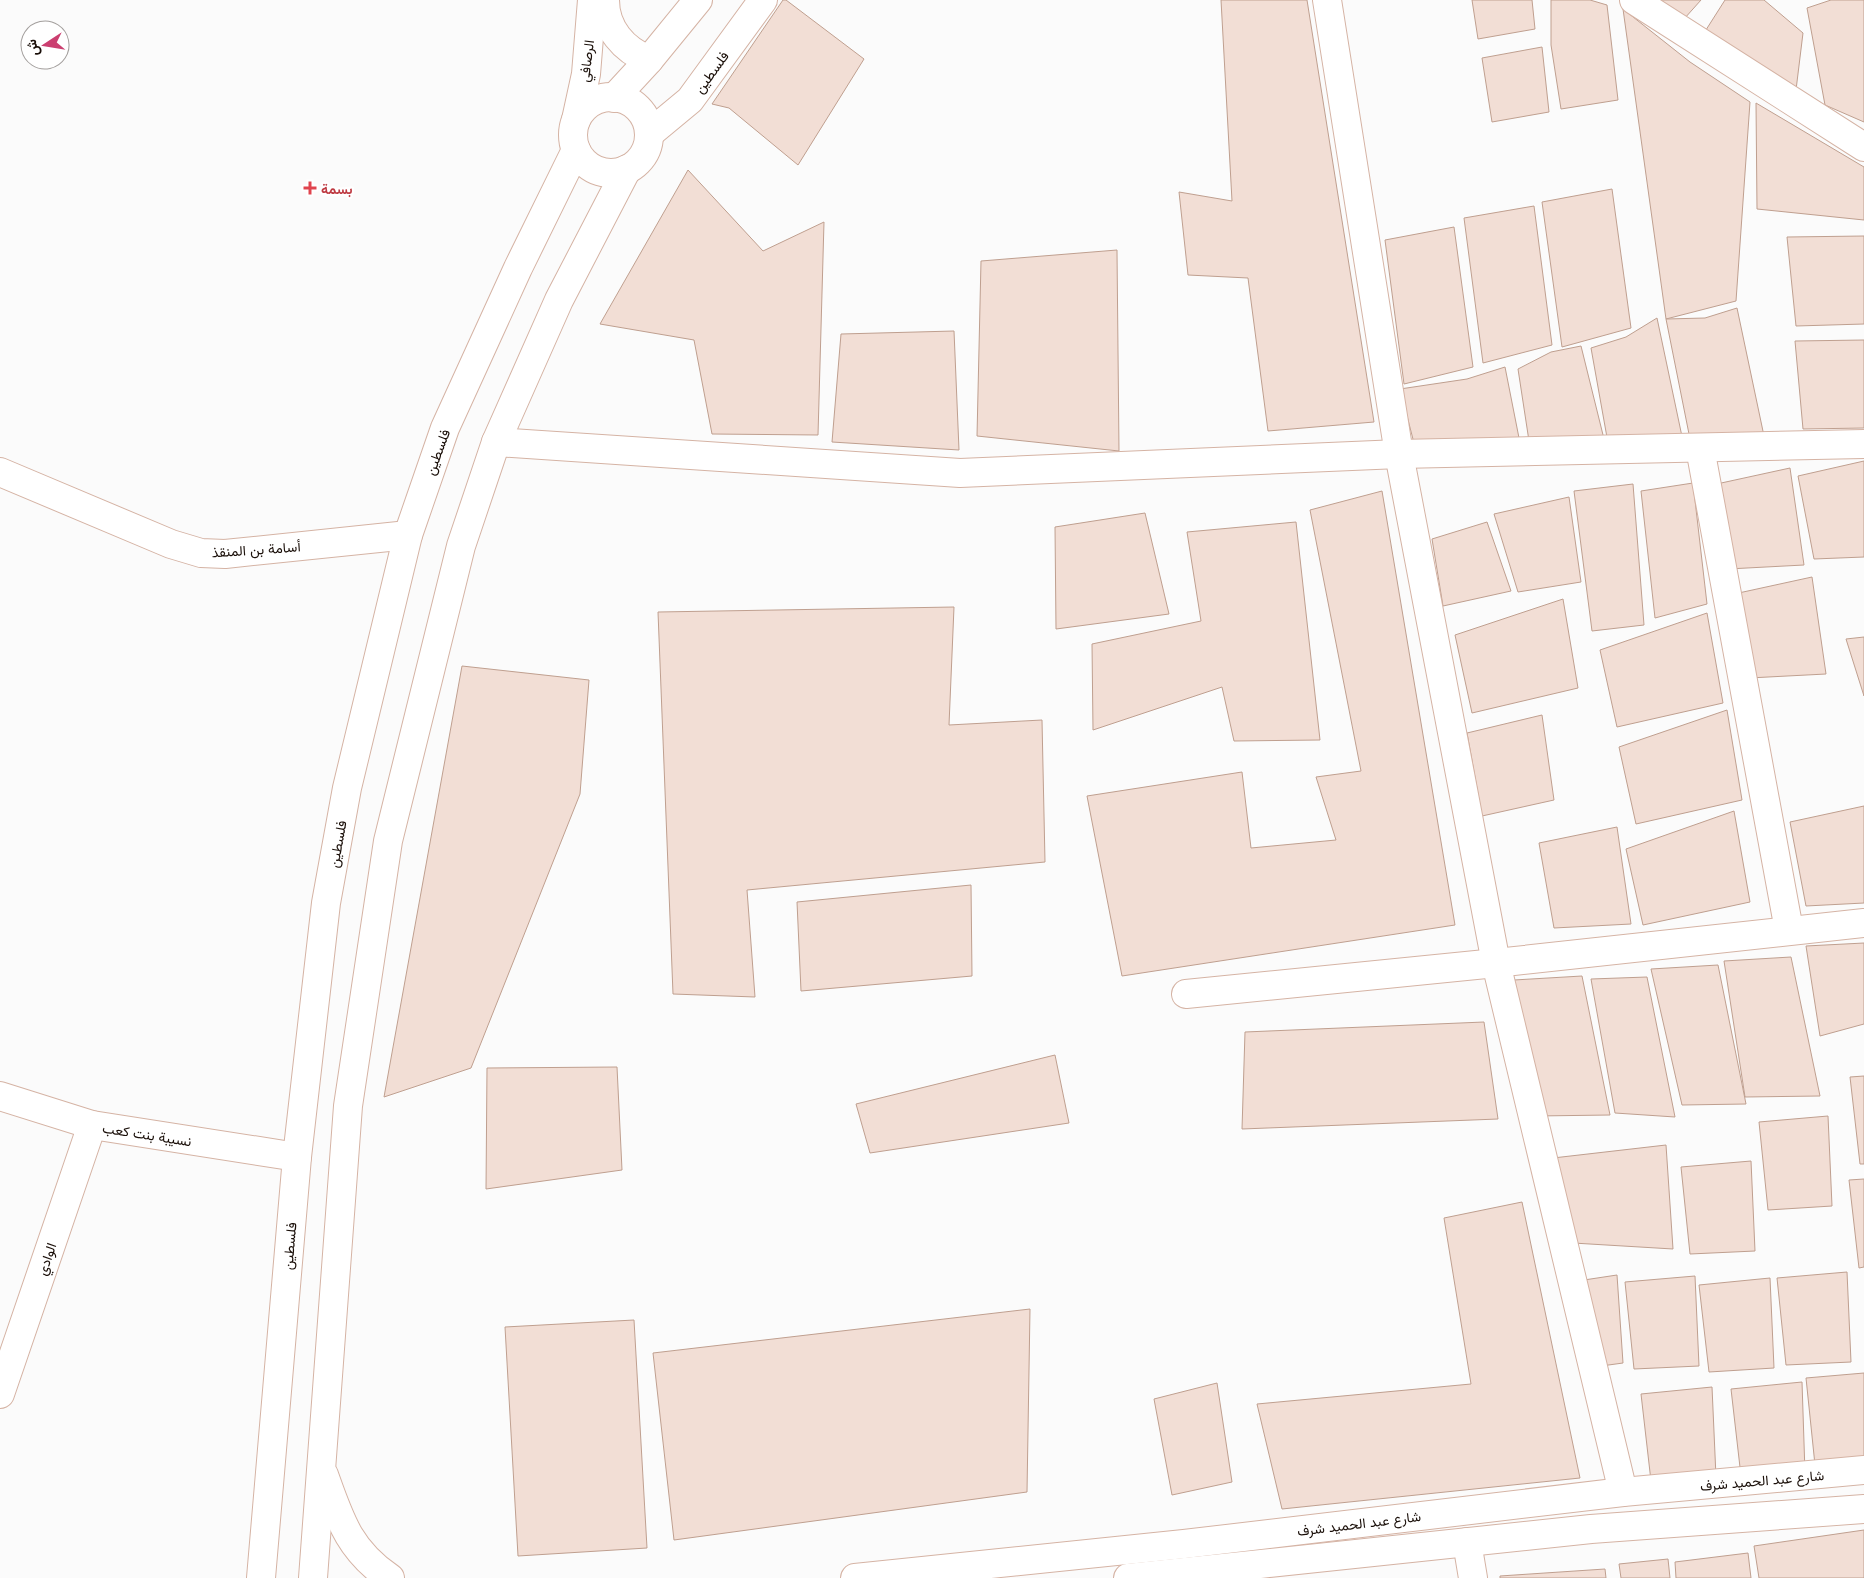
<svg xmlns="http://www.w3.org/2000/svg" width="1864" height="1578" font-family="Inter,Vazirmatn,sans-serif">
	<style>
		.building { fill: #f2ded5; stroke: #bf9f8f }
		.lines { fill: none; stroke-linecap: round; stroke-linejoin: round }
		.minor-casing { stroke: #d5b3a4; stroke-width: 30 }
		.major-casing { stroke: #d5b3a4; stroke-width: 30 }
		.minor { stroke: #fff; stroke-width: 28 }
		.major { stroke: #fff; stroke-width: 28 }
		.health-dot { fill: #e0444e; stroke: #fff; stroke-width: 2 }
		.labels { text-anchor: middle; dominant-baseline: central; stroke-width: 4.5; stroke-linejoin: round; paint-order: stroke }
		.street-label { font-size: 14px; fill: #1a0f09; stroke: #fff }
		.health-label { font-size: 14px; font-weight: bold; fill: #be3a42; stroke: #fff; text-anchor: start }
	</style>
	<rect width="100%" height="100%" fill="#fbfbfb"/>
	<g class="building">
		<path d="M783,0h3l78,59 -66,106 -69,-57 -17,-4z"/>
		<path d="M1221,0h86l67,422 -106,9 -20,-153 -60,-3 -9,-83 53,9z"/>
		<path d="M1472,0h60l3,29 -57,10z"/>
		<path d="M1551,0h39l17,5 11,95 -57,9 -10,-64z"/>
		<path d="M1653,0h48l-17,19z"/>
		<path d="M1725,0h39l39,33 -7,57 -92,-57z"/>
		<path d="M1831,0h33v122l-39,-17 -18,-97z"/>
		<path d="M1623,9l67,53 60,40 -14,199 -70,18z"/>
		<path d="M1542,47l7,65 -57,10 -10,-64z"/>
		<path d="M1756,103l108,64v53l-107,-11z"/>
		<path d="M688,170l75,81 61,-29 -6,213 -106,-1 -18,-94 -94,-16z"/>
		<path d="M1612,189l19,139 -69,19 -20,-145z"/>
		<path d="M1534,206l18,139 -69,18 -19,-145z"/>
		<path d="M1454,227l19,140 -69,17 -19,-144z"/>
		<path d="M1864,236v88l-68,2 -9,-89z"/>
		<path d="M1117,250l2,201 -142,-15 4,-175z"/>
		<path d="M1737,308l27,128 -75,-2 -23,-115 39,-1z"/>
		<path d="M1657,318l27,128 -76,-3 -17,-95 35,-11z"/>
		<path d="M954,331l5,119 -127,-8 9,-108z"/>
		<path d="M1864,340v88l-61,1 -8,-88z"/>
		<path d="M1581,346l24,97 -76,-2 -11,-72 33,-17z"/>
		<path d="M1505,367l15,76h-106l-14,-54 67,-10z"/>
		<path d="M1864,461v96l-50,2 -16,-83z"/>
		<path d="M1790,468l14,97 -76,4 -16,-84z"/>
		<path d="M1693,483l14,121 -52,14 -14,-127z"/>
		<path d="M1633,484l11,141 -52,6 -18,-140z"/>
		<path d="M1382,491l73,434 -333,51 -35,-180 155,-24 9,76 85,-8 -20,-63 45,-6 -51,-261z"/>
		<path d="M1569,497l12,85 -63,10 -24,-78z"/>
		<path d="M1145,513l24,101 -113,15 -1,-102z"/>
		<path d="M1296,522l24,218 -86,1 -12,-54 -129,43 -1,-86 109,-23 -14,-89z"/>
		<path d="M1487,522l24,69 -68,15 -11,-67z"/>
		<path d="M1812,577l14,97 -77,4 -15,-84z"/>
		<path d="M1563,599l15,89 -106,25 -17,-78z"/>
		<path d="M954,607l-5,118 93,-5 3,142 -298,28 8,107 -82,-3 -15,-382z"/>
		<path d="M1707,613l16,90 -106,24 -17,-77z"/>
		<path d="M1864,637v59l-18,-57z"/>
		<path d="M462,666l127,14 -9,114 -109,274 -87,29z"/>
		<path d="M1727,710l15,90 -106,24 -17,-77z"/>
		<path d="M1542,715l12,85 -72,16 -15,-83z"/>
		<path d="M1864,806v97l-58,3 -16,-84z"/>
		<path d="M1734,811l16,91 -107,23 -17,-76z"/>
		<path d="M1617,827l14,97 -77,4 -15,-85z"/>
		<path d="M971,885l1,91 -171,15 -4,-89z"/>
		<path d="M1864,943v81l-44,12 -14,-90z"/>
		<path d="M1791,957l29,139 -75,1 -21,-136z"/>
		<path d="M1718,965l28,139 -64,1 -31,-136z"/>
		<path d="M1582,976l28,139 -74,1 -22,-136z"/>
		<path d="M1647,977l28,140 -60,-4 -24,-134z"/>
		<path d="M1484,1022l14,97 -256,10 3,-97z"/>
		<path d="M1055,1055l14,68 -199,30 -14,-49z"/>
		<path d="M617,1067l5,103 -136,19 1,-121z"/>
		<path d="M1864,1076v88h-4l-10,-87z"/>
		<path d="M1828,1116l4,90 -64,4 -9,-88z"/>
		<path d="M1666,1145l7,104 -100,-6 -20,-85z"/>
		<path d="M1751,1161l4,90 -65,3 -9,-87z"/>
		<path d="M1864,1179v88l-5,1 -10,-88z"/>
		<path d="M1522,1202l58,276 -298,31 -25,-105 214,-20 -27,-166z"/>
		<path d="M1847,1272l4,90 -65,3 -9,-87z"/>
		<path d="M1617,1275l6,88 -29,4 -10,-87z"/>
		<path d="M1695,1276l4,90 -65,3 -9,-87z"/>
		<path d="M1770,1278l4,90 -65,4 -10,-87z"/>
		<path d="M1030,1309l-3,183 -353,48 -21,-187z"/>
		<path d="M634,1320l13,228 -129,8 -13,-229z"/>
		<path d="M1864,1373v89l-49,3 -9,-87z"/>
		<path d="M1802,1382l3,91 -64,3 -10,-87z"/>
		<path d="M1217,1383l15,99 -60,13 -18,-96z"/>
		<path d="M1712,1387l4,90 -65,4 -10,-87z"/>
		<path d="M1864,1530v48h-105l-5,-32z"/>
		<path d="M1748,1553l3,25h-75l-1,-16z"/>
		<path d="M1668,1559l2,19h-49l-2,-14z"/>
		<path d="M1605,1569l1,9h-106v-2z"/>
	</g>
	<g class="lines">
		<g class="minor-casing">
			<g id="minor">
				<path d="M605,0c0,29 19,50 44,60"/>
				<path d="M1327,0l72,454 97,509 127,529"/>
				<path d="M1634,0l230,147"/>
				<path d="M576,120l10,-46 6,-74"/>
				<path d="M496,442l464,31 439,-19 465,-10"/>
				<path d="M1700,448l89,482"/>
				<path d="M0,472l171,72 30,9 24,1 183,-19"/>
				<path d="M1186,994l310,-31 368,-40"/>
				<path d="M0,1096l92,29 205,32"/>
				<path d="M0,1394l92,-269"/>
				<path d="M1467,1542l6,36"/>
			</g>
		</g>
		<g class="major-casing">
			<g id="major">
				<circle cx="611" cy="135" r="38"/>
				<path d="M614,98l35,-38 49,-60"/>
				<path d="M649,134l41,-34 73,-100"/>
				<path d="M324,1475c16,45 25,75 66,103"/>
				<path d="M261,1578l36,-421 29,-254 21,-115 61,-253 37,-107 73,-160 58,-118"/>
				<path d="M313,1578l35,-472 40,-265 73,-295 35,-104 63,-142 68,-131"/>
				<path d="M855,1578l329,-34 439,-52 241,-22"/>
				<path d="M1128,1578l463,-49 273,-20"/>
			</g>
		</g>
		<use href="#minor" class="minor"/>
		<use href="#major" class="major"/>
	</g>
	<path class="health-dot" d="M307.5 180.5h5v5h5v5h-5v5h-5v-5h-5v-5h5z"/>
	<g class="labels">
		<g class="street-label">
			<text transform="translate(586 61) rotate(-83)">الرصافي</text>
			<text transform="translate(711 72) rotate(-54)">فلسطين</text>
			<text transform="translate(437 452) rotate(-70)">فلسطين</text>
			<text transform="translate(256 549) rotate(-4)">أسامة بن المنقذ</text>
			<text transform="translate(337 844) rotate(-80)">فلسطين</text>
			<text transform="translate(147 1134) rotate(9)">نسيبة بنت كعب</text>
			<text transform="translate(289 1246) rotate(-85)">فلسطين</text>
			<text transform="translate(46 1259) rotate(-71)">الوادي</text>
			<text transform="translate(1762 1480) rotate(-5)">شارع عبد الحميد شرف</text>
			<text transform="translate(1359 1523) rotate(-7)">شارع عبد الحميد شرف</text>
		</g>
		<g class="health-label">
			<text x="321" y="188">بسمة</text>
		</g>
	</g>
	<g transform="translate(45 45) rotate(258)"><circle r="24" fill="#ffffff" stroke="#a39f9d"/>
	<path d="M0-4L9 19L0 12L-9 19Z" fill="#cb3f70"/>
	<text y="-8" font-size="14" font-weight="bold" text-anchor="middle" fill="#1a0f09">ش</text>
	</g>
</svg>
